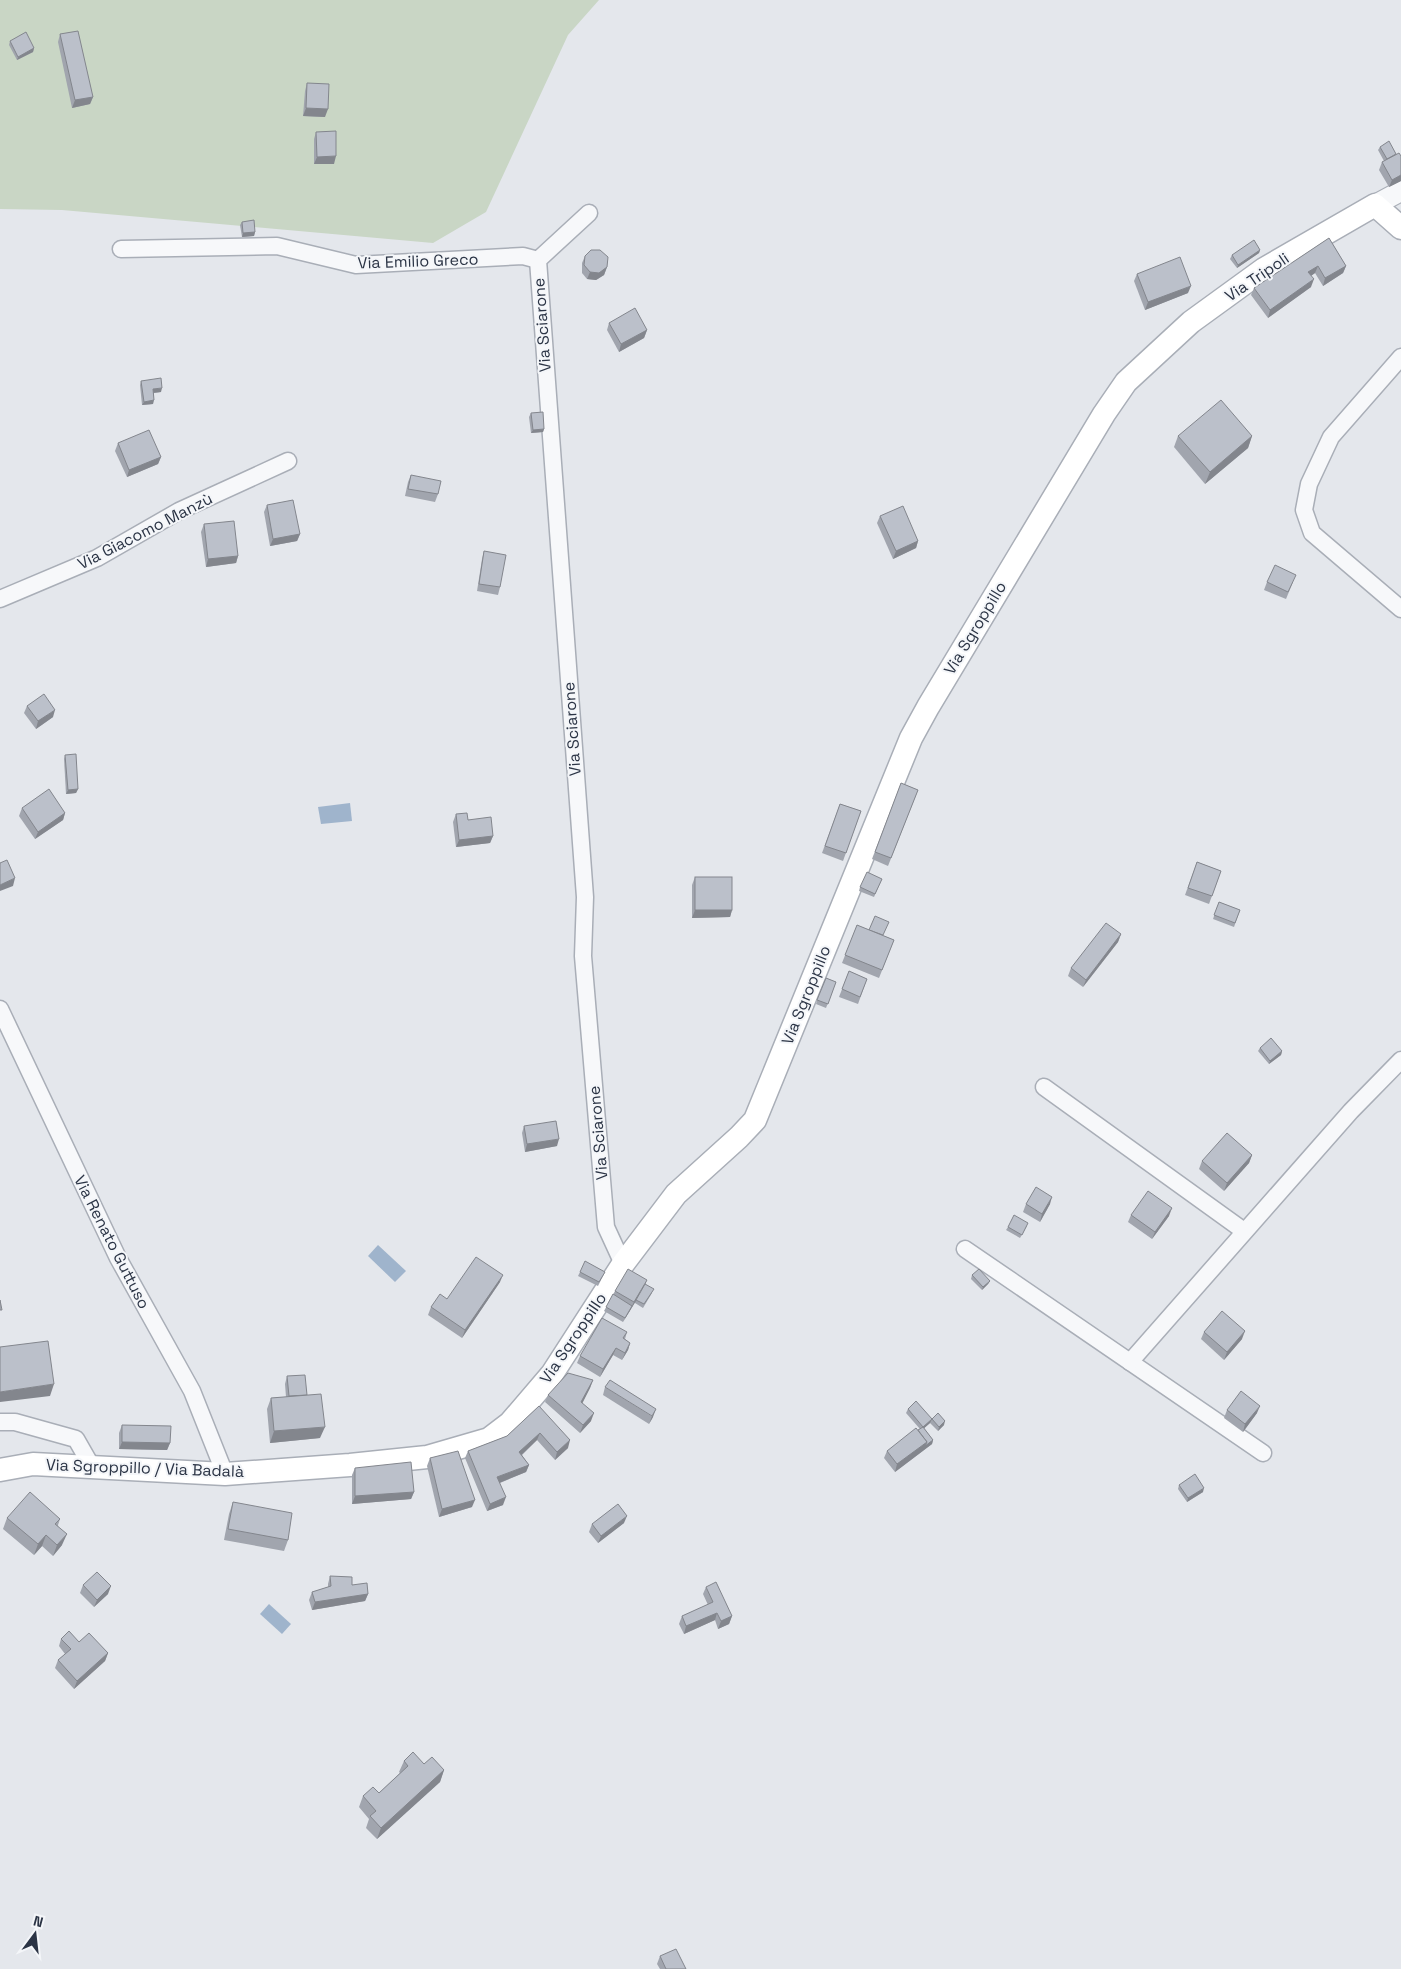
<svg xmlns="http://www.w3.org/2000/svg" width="1401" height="1969" font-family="'Space Grotesk',sans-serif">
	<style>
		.green { fill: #c9d6c5 }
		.water { fill: #9fb4cc }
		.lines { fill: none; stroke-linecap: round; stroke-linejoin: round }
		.minor-casing { stroke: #a9aeb7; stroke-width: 19 }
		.tertiary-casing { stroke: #a9aeb7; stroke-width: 22 }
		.secondary-casing { stroke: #a9aeb7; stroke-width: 25 }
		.minor { stroke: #f7f8fa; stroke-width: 16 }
		.tertiary { stroke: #f7f8fa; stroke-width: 20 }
		.secondary { stroke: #fff; stroke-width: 22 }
		.wall { fill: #a1a5ae }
		.shaded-wall { fill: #83868d }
		.building { fill: #bbc0ca; stroke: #83868d }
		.labels { text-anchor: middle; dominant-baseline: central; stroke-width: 4; stroke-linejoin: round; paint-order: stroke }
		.street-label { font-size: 16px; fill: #2b3445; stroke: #f4f6f9 }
	</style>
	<rect width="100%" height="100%" fill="#e4e7ec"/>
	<path class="green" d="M0,0h599l-31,35 -82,177 -53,31 -371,-33 -62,-1z"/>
	<g class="water">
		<path d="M350,803l2,18 -31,3 -3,-17z"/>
		<path d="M378,1245l28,26 -11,11 -27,-26z"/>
		<path d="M269,1604l22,20 -9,10 -22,-20z"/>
	</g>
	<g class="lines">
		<g class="minor-casing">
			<g id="minor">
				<path d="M589,213l-51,47 47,637 -2,59 23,271 17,37"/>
				<path d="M121,249l156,-3 79,19 167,-9 15,4"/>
				<path d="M1401,357l-70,80 -22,47 -5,26 8,23 89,76"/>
				<path d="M0,599l97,-41 82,-47 109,-50"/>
				<path d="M0,1009l118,249 74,133 33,83"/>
				<path d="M1044,1087l200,144"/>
				<path d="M965,1249l298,204"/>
				<path d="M1130,1362l221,-251 50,-51"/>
				<path d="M0,1422h15l61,17 16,28"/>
			</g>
		</g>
		<g class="tertiary-casing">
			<path id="tertiary" d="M1375,205l26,-14"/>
		</g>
		<g class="secondary-casing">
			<path id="secondary" d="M0,1470l33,-6 192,10 125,-9 77,-8 62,-18 21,-16 42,-49 71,-110 53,-70 63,-57 16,-17 156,-382 17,-31 176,-293 22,-32 65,-60 73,-53 111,-64 26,23"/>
		</g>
		<use href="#minor" class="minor"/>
		<use href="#tertiary" class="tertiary"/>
		<use href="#secondary" class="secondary"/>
	</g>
	<g class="wall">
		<path d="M60,34l33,63 -3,7 -18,4 -14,-66z"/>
		<path d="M10,41l24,7 -1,4 -16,8 -8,-15z"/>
		<path d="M307,83l18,34 -22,-1 2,-25z"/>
		<path d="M316,132l18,32h-20v-25z"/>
		<path d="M1380,147l21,9v25l-12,6 -10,-17 3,-8 2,-1 -6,-11z"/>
		<path d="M242,222l13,10 -1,4 -12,1 -2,-12z"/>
		<path d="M1329,238l17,28 -3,7 -20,13 -8,-13 -4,3v11l-43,31 -17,-23 3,-7z"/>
		<path d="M1260,250l-1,3 -22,15 -7,-9 2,-4z"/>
		<path d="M585,256l22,11 -3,8 -8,5 -9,-1 -5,-6v-10z"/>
		<path d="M1137,274l51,19 -43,17 -11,-29z"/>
		<path d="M609,323l38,7 -3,8 -25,14 -12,-22z"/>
		<path d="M141,381l20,11 -7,1 -1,11 -11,1 -2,-20z"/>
		<path d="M531,413l13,16 -1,3 -12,1 -2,-16z"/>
		<path d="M1178,436h74l-4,12 -43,36 -31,-37z"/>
		<path d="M118,443l43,14 -3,7 -31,13 -12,-26z"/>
		<path d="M411,475l27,19 -3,8 -30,-6 3,-14z"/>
		<path d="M267,505l33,29 -3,7 -27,5 -6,-34z"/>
		<path d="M880,516l38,25 -2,7 -23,11 -16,-36z"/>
		<path d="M204,524l34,32 -2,7 -30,4 -5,-35z"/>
		<path d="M484,551l16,36 -2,8 -21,-4 5,-32z"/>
		<path d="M1267,582h26l-7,17 -22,-9z"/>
		<path d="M27,706l26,11 -17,12 -12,-16z"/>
		<path d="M65,755l13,34 -2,4 -10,1 -2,-35z"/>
		<path d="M901,783l17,7 -30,76 -16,-7z"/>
		<path d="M840,804l21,7 -18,50 -21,-8z"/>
		<path d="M22,808l43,5 -2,7 -28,19 -16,-23z"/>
		<path d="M456,814l12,6 25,16 -3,7 -34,4 -3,-25z"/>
		<path d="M1197,862l24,9 -12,33 -24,-9z"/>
		<path d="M695,877l37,33 -2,7 -38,1v-33z"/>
		<path d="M882,879l-8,18 -15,-6 1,-4z"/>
		<path d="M1219,902l21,8 -6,17 -21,-8z"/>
		<path d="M857,925l37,15 -15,38 -37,-15z"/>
		<path d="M1121,934l-3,8 -35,45 -15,-11 3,-8z"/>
		<path d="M849,971l18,8 -9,25 -19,-7z"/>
		<path d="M826,978l10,4 -10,26 -10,-4z"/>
		<path d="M1260,1048l22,3 -1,4 -12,9 -11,-13z"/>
		<path d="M524,1126l33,20 -32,6 -3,-19z"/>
		<path d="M1252,1155l-3,8 -25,28 -25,-22 3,-8z"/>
		<path d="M1026,1204h24l-10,18 -17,-10z"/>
		<path d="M1131,1215l38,1 -17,23 -24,-17z"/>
		<path d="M1027,1226l-7,12 -14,-8 2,-3z"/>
		<path d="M580,1272h25l-7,14 -20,-10z"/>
		<path d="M972,1275l18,6 -2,3 -6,6 -11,-11z"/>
		<path d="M500,1282l-38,56 -34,-23 3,-8 16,-8z"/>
		<path d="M615,1291l37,2 -9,15 -8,-5v-1l-12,20 -19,-11z"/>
		<path d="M627,1332l-2,7 5,4 -2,7 -6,10 -9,-5 -13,22 -23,-14 3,-7z"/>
		<path d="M1204,1332l38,7 -18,21 -23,-21z"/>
		<path d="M287,1376l20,19 13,43 -50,5 -3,-34 4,-11 15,-1 -1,-13z"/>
		<path d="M593,1380l-3,8 -8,15 9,18 -11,12 -35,-31 3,-7z"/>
		<path d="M605,1387l48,30 -4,7 -46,-29z"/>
		<path d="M539,1406l29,42 -13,12 -18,-20 -15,15 7,10 -3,7 -26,11 3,22 -16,6 -22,-53 3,-7 39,-15z"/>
		<path d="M908,1409l24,10 12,6 -6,6 -8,-8 -6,5 9,12 -1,4 -37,28 -11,-14 3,-7 33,-22 -14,-16z"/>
		<path d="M1227,1410l30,3 -14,19 -19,-14z"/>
		<path d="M122,1425l48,18 -3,7 -48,-1v-16z"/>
		<path d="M430,1458l42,49 -33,10 -12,-51z"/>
		<path d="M355,1468l59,24 -3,7 -59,5v-29z"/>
		<path d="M1179,1485l24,7 -16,10 -9,-13z"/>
		<path d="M233,1502l55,38 -4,11 -60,-11 5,-26z"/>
		<path d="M7,1518l53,1 -2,6 4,20 -9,11 -11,-10 -8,9 -31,-26z"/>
		<path d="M624,1523l-26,20 -9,-11 3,-8z"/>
		<path d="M330,1576l22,9 16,9 -3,7 -53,9 -3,-10 3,-8 16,-5v-3z"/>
		<path d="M83,1585l25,9 -14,13 -14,-14z"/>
		<path d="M706,1587l26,29 -3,8 -11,5 -3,-9 -31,14 -5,-10 3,-8 26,-11 -5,-11z"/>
		<path d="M61,1639l18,3 29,11 -3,8 -31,28 -19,-21 3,-8 7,-6 -6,-8z"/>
		<path d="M404,1761l20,3 20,6 -4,12 -63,57 -11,-11 3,-9 -10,-12 4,-11 16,-3 21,-20 -1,-1z"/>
		<path d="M660,1956l26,13h-26l-3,-5z"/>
	</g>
	<g class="shaded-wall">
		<path d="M34,48l-1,4 -16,8 1,-3z"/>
		<path d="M93,97l-3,7 -18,4 3,-8z"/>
		<path d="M306,108l22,1 -3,8 -22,-1z"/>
		<path d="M336,156l-2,8h-20l3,-7z"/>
		<path d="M1401,175v6l-12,6 3,-7z"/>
		<path d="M255,232l-1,4 -12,1 1,-4z"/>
		<path d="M1260,250l-1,3 -22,15 1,-3z"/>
		<path d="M1318,266l-3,7 -10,7 3,-8z"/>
		<path d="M1346,266l-3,7 -20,13 2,-8z"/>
		<path d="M607,267l-3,8 -8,5 -9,-1 3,-7z"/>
		<path d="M1314,279l-3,8 -43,31 2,-8z"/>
		<path d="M1191,286l-3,7 -43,17 3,-8z"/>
		<path d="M647,330l-3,8 -25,14 2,-8z"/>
		<path d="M162,388l-1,4 -9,1 1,-4z"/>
		<path d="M154,400l-1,4 -11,1 2,-3z"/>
		<path d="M544,429l-1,3 -12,1 2,-3z"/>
		<path d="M1252,436l-4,12 -43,36 5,-12z"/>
		<path d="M161,457l-3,7 -31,13 2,-7z"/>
		<path d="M300,534l-3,7 -27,5 3,-7z"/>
		<path d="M918,541l-2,7 -23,11 3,-8z"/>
		<path d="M238,556l-2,7 -30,4 2,-8z"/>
		<path d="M55,710l-2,7 -17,12 2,-8z"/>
		<path d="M78,789l-2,4 -10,1 2,-4z"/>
		<path d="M65,813l-2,7 -28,19 3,-7z"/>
		<path d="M493,836l-3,7 -34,4 3,-7z"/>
		<path d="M15,878l-2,8 -13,5v-6z"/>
		<path d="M695,910h37l-2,7 -38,1z"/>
		<path d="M1121,934l-3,8 -35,45 3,-7z"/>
		<path d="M1282,1051l-1,4 -12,9 1,-3z"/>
		<path d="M559,1139l-2,7 -32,6 2,-8z"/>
		<path d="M1252,1155l-3,8 -25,28 3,-8z"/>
		<path d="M1052,1197l-2,7 -10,18 2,-8z"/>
		<path d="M1172,1208l-3,8 -17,23 3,-7z"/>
		<path d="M503,1275l-3,7 -38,56 3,-8z"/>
		<path d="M647,1280l-3,8 -21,34 11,-20z"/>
		<path d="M990,1281l-2,3 -6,6 1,-3z"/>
		<path d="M1245,1331l-3,8 -18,21 3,-8z"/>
		<path d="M630,1343l-2,7 -6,10 3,-7z"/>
		<path d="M616,1348l-3,7 -13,22 3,-8z"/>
		<path d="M593,1380l-3,8 -11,22 2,-8z"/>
		<path d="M54,1384l-4,12 -50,6v-10z"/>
		<path d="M1260,1406l-3,7 -14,19 2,-8z"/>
		<path d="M656,1409l-3,8 -4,7 3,-8z"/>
		<path d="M594,1413l-3,8 -11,12 3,-8z"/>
		<path d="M932,1419l-2,4 -9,8 2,-4z"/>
		<path d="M945,1421l-1,4 -6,6 1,-4z"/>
		<path d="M325,1427l-5,11 -50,5 4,-12z"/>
		<path d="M540,1433l-3,7 -20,19 2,-7z"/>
		<path d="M570,1440l-2,8 -13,12 2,-8z"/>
		<path d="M933,1440l-1,4 -37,28 2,-8 30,-22z"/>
		<path d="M122,1442l48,1 -3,7 -48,-1z"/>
		<path d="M529,1465l-3,7 -32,13 3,-8z"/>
		<path d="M1204,1488l-1,4 -16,10 1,-4z"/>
		<path d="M414,1492l-3,7 -59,5 3,-8z"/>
		<path d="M506,1497l-3,8 -16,6 3,-7z"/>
		<path d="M475,1500l-3,7 -33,10 3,-8z"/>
		<path d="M627,1516l-3,7 -26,20 3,-7z"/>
		<path d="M67,1534l-5,11 -9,11 4,-11z"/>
		<path d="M46,1535l-4,11 -8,9 4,-11z"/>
		<path d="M111,1586l-3,8 -14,13 3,-7z"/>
		<path d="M368,1594l-3,7 -53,9 3,-8z"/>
		<path d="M717,1613l-2,7 -31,14 2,-8z"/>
		<path d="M732,1616l-3,8 -11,5 3,-8z"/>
		<path d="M108,1653l-3,8 -31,28 3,-8z"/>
		<path d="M444,1770l-4,12 -63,57 4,-11z"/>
	</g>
	<g class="building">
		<path d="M78,31l15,66 -18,3 -15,-66z"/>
		<path d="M26,32l8,16 -16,9 -8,-16z"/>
		<path d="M307,83l22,1 -1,25 -22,-1z"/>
		<path d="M336,131v25l-19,1 -1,-25z"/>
		<path d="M1389,141l7,13 -9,5 -7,-12z"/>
		<path d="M1399,153l2,3v19l-9,5 -10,-18z"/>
		<path d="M254,220l1,12 -12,1 -1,-11z"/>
		<path d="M1329,238l17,28 -21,12 -7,-12 -10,6 6,7 -44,31 -16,-22z"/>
		<path d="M1254,240l6,10 -22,15 -6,-10z"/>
		<path d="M591,250h9l8,7 -1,10 -8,6 -9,-1 -6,-7 1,-9z"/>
		<path d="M1180,257l11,29 -43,16 -11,-28z"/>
		<path d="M635,308l12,22 -26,14 -12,-21z"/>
		<path d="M161,378l1,10 -9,1 1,11 -10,2 -3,-21z"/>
		<path d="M1221,400l31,36 -42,36 -32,-36z"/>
		<path d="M543,412l1,17 -11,1 -2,-17z"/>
		<path d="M149,430l12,27 -32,13 -11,-27z"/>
		<path d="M411,475l30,6 -3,13 -30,-5z"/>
		<path d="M293,500l7,34 -27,5 -6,-34z"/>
		<path d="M903,506l15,35 -22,10 -16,-35z"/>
		<path d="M234,521l4,35 -30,3 -4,-35z"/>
		<path d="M484,551l22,4 -6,32 -21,-3z"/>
		<path d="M1275,565l21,10 -8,17 -21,-10z"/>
		<path d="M44,694l11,16 -17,11 -11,-15z"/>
		<path d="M76,754l2,35 -10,1 -3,-35z"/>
		<path d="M901,783l17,7 -27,68 -16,-6z"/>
		<path d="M49,789l16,24 -27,19 -16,-24z"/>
		<path d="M840,804l21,7 -15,42 -21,-7z"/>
		<path d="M467,813l1,7 23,-3 2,19 -34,4 -3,-26z"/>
		<path d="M7,860l8,18 -15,7v-22z"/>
		<path d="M1197,862l24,9 -9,25 -24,-8z"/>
		<path d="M867,872l15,7 -7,15 -15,-7z"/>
		<rect x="695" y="877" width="37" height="33"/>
		<path d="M1219,902l21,8 -5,13 -21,-8z"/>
		<path d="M875,916l14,6 -6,13 -14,-5z"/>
		<path d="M1106,923l15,11 -35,46 -15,-12z"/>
		<path d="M857,925l37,15 -12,30 -37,-15z"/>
		<path d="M849,971l18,8 -7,18 -18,-8z"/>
		<path d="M826,978l10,4 -8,22 -11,-4z"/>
		<path d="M1271,1038l11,13 -12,10 -10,-13z"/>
		<path d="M556,1121l3,18 -32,5 -3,-18z"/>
		<path d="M1227,1133l25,22 -25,28 -25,-22z"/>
		<path d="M1036,1187l16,10 -10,17 -16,-10z"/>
		<path d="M1148,1191l24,17 -17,24 -24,-17z"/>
		<path d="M1014,1215l14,8 -6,12 -14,-8z"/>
		<path d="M476,1257l27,18 -38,55 -34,-23 9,-13 7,5z"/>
		<path d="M585,1261l20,11 -6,10 -19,-10z"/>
		<path d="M628,1269l19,11 -13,22 -19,-11z"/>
		<path d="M979,1269l11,12 -7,6 -11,-12z"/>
		<path d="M645,1284l9,5 -10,15 -8,-4z"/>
		<path d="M613,1294l19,12 -7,12 -19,-11z"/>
		<path d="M0,1300l2,10h-2z"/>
		<path d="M1222,1311l23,20 -18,21 -23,-20z"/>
		<path d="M602,1318l25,14 -4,6 7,5 -5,10 -9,-5 -13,21 -23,-13z"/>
		<path d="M48,1341l6,43 -54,8v-45z"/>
		<path d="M568,1373l25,7 -12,22 13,11 -11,12 -35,-30z"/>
		<path d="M305,1375l2,20 -18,1 -2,-20z"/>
		<path d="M610,1380l46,29 -4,7 -47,-29z"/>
		<path d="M1241,1391l19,15 -15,18 -18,-14z"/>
		<path d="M321,1394l4,33 -51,4 -3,-33z"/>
		<path d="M916,1401l16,18 6,-6 7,8 -6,6 -7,-8 -9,8 10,13 -8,6 2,-4 -9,-12 5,-3 -15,-18z"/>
		<path d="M539,1406l31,34 -13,12 -17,-19 -21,19 10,13 -32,12 9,20 -16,7 -22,-53 39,-15z"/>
		<path d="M122,1425l49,1 -1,17 -48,-1z"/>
		<path d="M916,1428l11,14 -30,22 -10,-13z"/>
		<path d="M458,1451l17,49 -33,9 -12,-51z"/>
		<path d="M411,1462l3,30 -59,4v-28z"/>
		<path d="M1195,1474l9,14 -16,10 -9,-13z"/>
		<path d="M30,1492l30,27 -5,5 12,10 -10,11 -11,-10 -8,9 -31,-26z"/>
		<path d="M233,1502l59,11 -4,27 -60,-11z"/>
		<path d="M618,1504l9,12 -26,20 -9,-12z"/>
		<path d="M97,1572l14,14 -14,14 -14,-15z"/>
		<path d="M330,1576l22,1v8l15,-2 1,11 -53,8 -3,-10 19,-6z"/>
		<path d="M716,1582l16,34 -11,5 -4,-8 -31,13 -4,-10 31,-14 -7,-15z"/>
		<path d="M69,1631l10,11 10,-9 19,20 -31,28 -19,-21 13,-11 -10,-10z"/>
		<path d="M413,1752l11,12 8,-7 12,13 -63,58 -11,-12 6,-5 -13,-15 10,-9 6,6 29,-27 -4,-5z"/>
		<path d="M676,1949l10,20h-20l-6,-13z"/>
	</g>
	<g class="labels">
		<g class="street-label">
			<text transform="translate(418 261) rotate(-2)">Via Emilio Greco</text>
			<text transform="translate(1257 277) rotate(-34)">Via Tripoli</text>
			<text transform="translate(542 325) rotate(-94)">Via Sciarone</text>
			<text transform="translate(145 531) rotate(-27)">Via Giacomo Manzù</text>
			<text transform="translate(975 628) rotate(-59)">Via Sgroppillo</text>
			<text transform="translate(572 729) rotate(-94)">Via Sciarone</text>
			<text transform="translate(806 995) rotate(-68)">Via Sgroppillo</text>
			<text transform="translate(598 1133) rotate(-95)">Via Sciarone</text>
			<text transform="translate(112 1242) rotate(63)">Via Renato Guttuso</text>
			<text transform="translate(573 1338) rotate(-56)">Via Sgroppillo</text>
			<text transform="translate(145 1468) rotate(2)">Via Sgroppillo / Via Badalà</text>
		</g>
	</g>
	<g transform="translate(35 1934) rotate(15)" stroke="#f4f6f9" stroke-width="4" paint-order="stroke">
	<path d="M0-4L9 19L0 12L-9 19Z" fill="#2b3445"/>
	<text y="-8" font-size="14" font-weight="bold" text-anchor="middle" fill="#2b3445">N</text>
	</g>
</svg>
